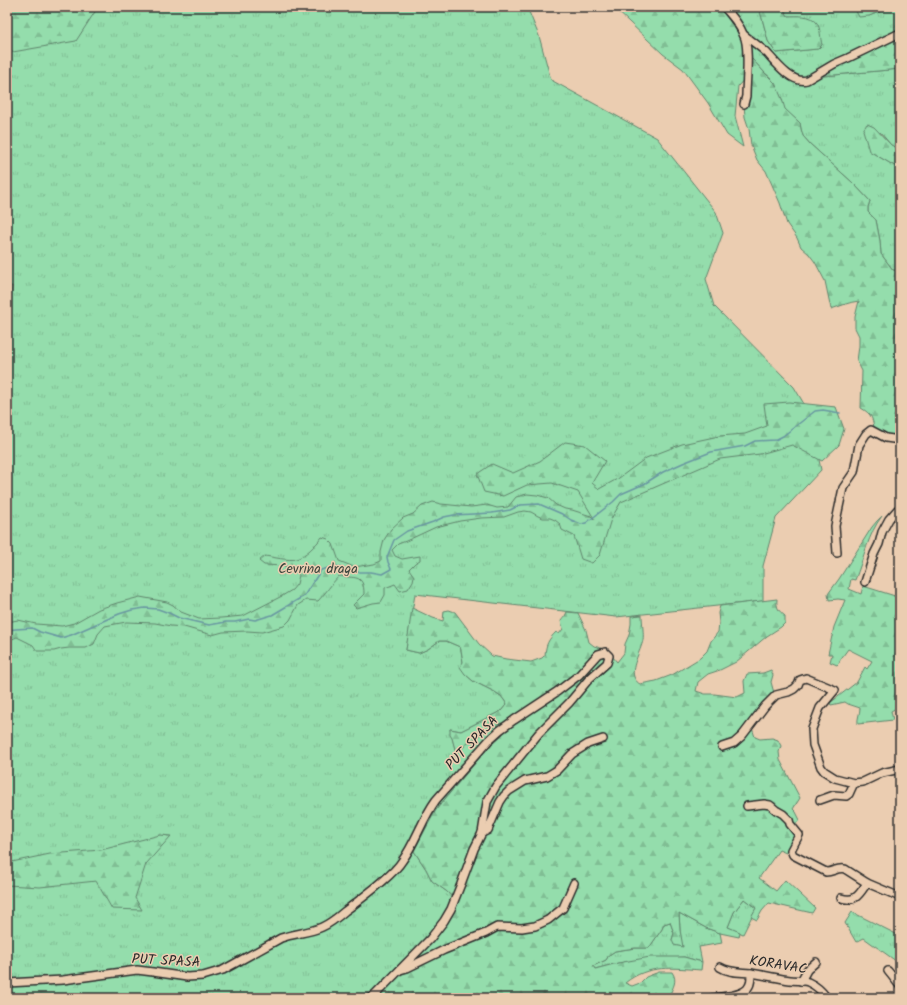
<svg xmlns="http://www.w3.org/2000/svg" width="907" height="1005" font-family="Kalam,sans-serif">
	<style>
		.grass { fill: url(#grass-tufts); stroke: #60846c }
		.forest { fill: url(#forest-firs); stroke: #60846c }
		.lines { fill: none; stroke-linecap: round; stroke-linejoin: round }
		.stream { stroke: #6896a1; stroke-width: 1.5 }
		.minor-casing { stroke: #2b2b2b; stroke-width: 10 }
		.minor { stroke: #ebcdb1; stroke-width: 7 }
		.labels { text-anchor: middle; dominant-baseline: central; stroke-width: 3; stroke-linejoin: round; paint-order: stroke }
		.park-label { font-size: 14px; fill: #3b463e; stroke: #ebcdb1 }
		.street-label { font-size: 14px; fill: #2b2b2b; stroke: #ebcdb1 }
	</style>
	<defs>
		<pattern id="grass-tufts" width="24" height="20" patternUnits="userSpaceOnUse"><rect width="24" height="20" fill="#94ddac"/><path d="M3 7l-1-3M5 7V3M7 7l1-3M15 17l-1-3M17 17v-4M19 17l1-3" fill="none" stroke="#80be94"/></pattern>
		<pattern id="forest-firs" width="22" height="20" patternUnits="userSpaceOnUse"><rect width="22" height="20" fill="#94ddac"/><path d="M5 1l3.5 6h-7zM16 11l3.5 6h-7z" fill="#80be94"/></pattern>
	</defs>
	<rect width="100%" height="100%" fill="#ebcdb1"/>
	<filter id="ink" filterUnits="userSpaceOnUse"><feTurbulence type="fractalNoise" baseFrequency=".025" numOctaves="2"/><feDisplacementMap in="SourceGraphic" scale="8" xChannelSelector="R" yChannelSelector="G"/><feConvolveMatrix kernelMatrix="1 2 1 2 8 2 1 2 1" color-interpolation-filters="sRGB"/></filter>
	<g filter="url(#ink)">
		<g class="grass">
			<path d="M7,7h520l12,29 12,44 106,58 59,74 7,21 -17,46 8,27 80,81 16,27 11,56 -45,48 -13,48v35l-147,16 -201,-23 -9,56 13,3 9,-4 11,-8h7l14,6 1,3 4,24 8,7 22,11 6,4 6,8 -6,7 -40,20 -11,-2 6,24c9,-8 38,-32 49,-29l-2,10 -15,14 -34,40 -18,22 -11,20 -11,21 12,18 6,12 14,10 10,9 -7,17 -68,75 -10,1 -15,5h-349v-696l1,-1 -1,-6 4,-1 1,-8 -5,1v-8l2,-1 -2,-3z"/>
			<path d="M738,7h21l9,34 8,12 41,-4 5,-4 -2,-7 -1,-7 -20,-15h-11l-6,-9h72l2,2 13,7 23,-9h8v26l-80,39 3,4 77,-7v81l-9,-5 -11,-13 -4,23 24,14v102l-7,-1 -12,-16 -1,-13 -4,-21 -8,-8v-5l2,-6 -17,-18 -43,-39 -7,-8 -2,-7 -1,-6 -16,-14 -2,-10 -11,-21 -7,-6 -13,-14 -4,-3 -15,-39z"/>
			<path d="M744,899l12,9 -13,26 -15,-7 6,-15z"/>
			<path d="M852,912l48,24v28l-36,-26 -8,4 -11,-19z"/>
			<path d="M679,913l27,15 14,5 2,10 -23,4 3,15 -18,-5 -52,4 -14,2 -23,6 -2,-3 13,-6 3,-5 6,-4 20,-3h14l13,-19 2,-5 6,-2 4,11 -2,7 10,6 -2,-16z"/>
		</g>
		<g class="forest">
			<path d="M7,7h91l-22,34 -69,12z"/>
			<path d="M613,7h125l-6,9 6,8 9,31 4,3 13,14 11,11 7,16 3,10 15,14 1,6 2,7 7,8 43,39 17,18 -2,6v5l8,8 4,21 1,13 12,16 7,1v169l-25,-8c-3,-14 -2,-17 -14,-24l1,-37 -5,-10 2,-15v-10l-4,-8v-11l4,-16c-10,1 -18,5 -28,8l-6,-28 -10,-19 -6,-8 -8,-7 -4,-9 -10,-14 -7,-21 -14,-32 -9,-11 -6,-15 -2,-16 -4,-12 -1,-13 2,-27 -8,9 -3,30 8,31 -16,-12 -19,-32 -25,-34 -20,-15z"/>
			<path d="M759,7h23l6,9c9,0 23,-2 29,7 4,6 3,15 5,22l-4,4 -42,4 -8,-12z"/>
			<path d="M854,7h38l-23,9 -10,1z"/>
			<path d="M900,33v36l-77,7 -4,-4z"/>
			<path d="M867,124l7,3 17,18 9,5v19l-31,-18 -6,-21z"/>
			<path d="M789,402l47,5 8,22 -5,16 -17,16 -30,-16 -32,9 -40,5 -99,43 -10,17 -11,36 -8,8 -11,-4 -7,-23 -12,-6 -2,-6 -5,-4 -5,-2h-7l-5,-2 -7,-4 -6,-1 -7,1 -14,5 -23,1 -21,3 -24,6 -30,14 -8,3 -6,6 3,6 7,3 18,-3v4l-5,3 -6,6 5,7 -1,5 -5,8 -8,2 -5,-7 -10,4v7l-4,7 -8,1 -17,5 -3,-3 11,-11c0,-21 -10,-15 -25,-18 -8,8 -13,17 -21,25l-12,-1 -8,5 -8,15 -6,6 -22,6 -15,-1 -24,1 -11,3 -28,-8 -13,-1 -16,-3 -29,-1 -21,4 -7,8 -4,10 -8,4h-17l-8,1 -7,2h-17l-4,-6 -16,-8 -10,4v-19l11,-2 18,4 26,2 12,-3 25,-14 18,-6 23,-6 27,5 6,3 8,7 18,7 22,-1 22,-2 39,-20 10,-6 5,-6 2,-9 -4,-6 -11,-3 -20,-1 -5,-4 6,-5c7,1 24,5 31,3 8,-2 21,-15 26,-22l6,2 5,5 6,17 15,6 20,-3 7,-3v-9l3,-12 7,-11 12,-11 10,-4 9,-8 11,-4 8,2 30,3 16,-2 10,3 11,-1 8,-10 11,-3 10,1 11,3 8,7 9,4 7,1 19,6 4,4 -17,-28 -26,-9 -25,2 -24,11 -19,-4 -7,-18 15,-10 21,9 27,-12 25,-19 20,3 20,16 -13,22 7,6 20,-11 27,-20 36,-14 37,-8 26,-2 22,-8 -3,-22z"/>
			<path d="M882,516c-14,18 -18,42 -27,64l-4,-1 -2,10 12,5 2,-8 32,10 5,-16v126l-9,5 2,9 -35,4c-1,-6 2,-10 2,-16l-12,-4 -3,-2 -14,3 -1,-2 27,-21 8,-15 2,2 5,-8 -24,-12 -8,11 -1,3 -2,2 -7,-3 2,-8h-4l6,-27 11,-27 -7,-1 -9,1 -1,-6 11,-15 33,-52 5,-6z"/>
			<path d="M777,599c-1,9 2,12 8,17v7l-4,4 -14,9 -31,26 -16,8 -12,4 -10,8 -2,9 9,3h9l23,3 8,-4 -1,-12 3,-7 16,-1 8,-3 2,5 -2,7 3,11 -2,8 -20,27 3,9 5,2 12,-1 6,2 3,6 -2,6 1,8 20,38 -7,11 3,3 4,8 -9,8c8,10 2,16 -5,25l-7,-3 -20,28 17,13 9,-11 30,28 -3,5 -43,-10 -7,8 -5,9 -6,-3 5,-9 -12,-9 -10,13 -6,15 12,5 -1,5 -19,-4 -14,-5 -27,-15 1,17 3,17 -9,-2 -2,-5 2,-7 -4,-11 -6,2 -2,5 -13,19h-14l-20,3 -6,4 -3,5 -13,6 2,3 23,-6 32,-6h34l18,5 -1,8c-27,-2 -53,-6 -76,13l7,3 8,-3 6,-6 5,-2 8,-3h13c6,9 1,15 -3,24l1,2h-314l15,-5 10,-1 56,-58 19,-34 -10,-9 -14,-10 -6,-12 -12,-18 11,-21 11,-20 18,-22 34,-40 15,-14 2,-10 -4,-1c-17,8 -31,18 -45,30l-4,-15 -2,-3v-6l11,2 40,-20 6,-7 -6,-8 -6,-4 -22,-11 -8,-7 -5,-7 3,-5 -2,-12 -1,-3 -14,-6h-7l-11,8 -9,4 -13,-3 6,-42 21,10 10,3 1,-10 5,-1 6,2 24,32 13,12 14,3 25,3 11,-4 3,-3c1,-11 3,-15 11,-23l3,2 4,-5 -2,-8 4,-5 2,-4 11,1 8,17 3,12 5,4 13,4 10,12 7,-9 1,-9 4,-9 2,-11v-8l11,-1c0,7 2,19 1,25 -2,11 -14,29 -8,39 1,2 3,4 5,5l16,-3 16,-6 28,-17 7,-7 4,-10 7,-9 1,-10 -1,-9 2,-7z"/>
			<path d="M160,835l11,1 -25,28 -11,34 7,12 -30,-1 -16,-28 -56,6 -33,-2v-22l43,-9 51,-4z"/>
		</g>
		<g class="lines">
			<path class="stream" d="M7,630l9,-1 16,-1 8,4 21,6 10,-3 48,-21 13,-4 13,-2 13,1 11,4 10,5 30,7 17,-3h9l14,-3 6,1 17,-5 32,-19 17,-26 11,-3 9,1 13,4h17l11,2 9,-5 -3,-7 -1,-5 7,-17 13,-9 26,-9 11,-5 10,-2 38,-2 18,-3 10,-5 19,-1 23,10 9,6 10,4 5,-1 27,-21 8,-8 23,-10 19,-12 20,-9 28,-11 34,-6 10,-5 20,-1 8,-4 32,-25 8,-1 17,3"/>
			<g class="minor-casing">
				<g id="minor">
					<path d="M724,7c8,9 16,18 20,29 6,13 2,45 2,60l-2,8"/>
					<path d="M744,35c8,6 16,12 23,18 9,10 25,31 40,27l27,-16 14,-6 52,-25"/>
					<path d="M837,553l-2,-27 8,-38 11,-16 5,-27 7,-11 5,-4 15,8 14,2"/>
					<path d="M865,582l9,-28 5,-10 3,-12 7,-13 8,-9 3,-1"/>
					<path d="M722,747l12,-4 8,-7 23,-30 11,-11 12,-3 6,-3 4,-4 2,-5 6,-2 29,12 -15,18 -8,21 1,16 8,22 3,4 11,7 19,5 9,-1 19,-9 18,-4"/>
					<path d="M820,800l14,-5 12,1 3,-2 5,-11"/>
					<path d="M747,806l17,-2 6,1 6,5 7,4 6,6 1,4 9,11 -8,15 2,5 33,17c7,0 12,-5 19,-3l22,14"/>
					<path d="M482,833l6,-3 12,-28 4,-6 5,-5 16,-10 22,-5 10,-6 15,-16 16,-10 15,-5"/>
					<path d="M841,898c15,5 19,-5 26,-15l33,14"/>
					<path d="M720,967c9,6 20,5 30,6 14,2 27,5 40,7 6,1 12,0 18,2 9,4 14,9 19,16"/>
					<path d="M400,970l7,-2 37,-18 42,-17 11,-6 25,1 6,-1 7,-1 13,-6 15,-12 11,-25"/>
					<path d="M888,971l12,15"/>
					<path d="M801,981l6,-11 9,-8"/>
					<path d="M7,983l56,-3 74,-10 16,2 34,5 16,-1 20,-6 58,-32c14,-5 28,-5 41,-11 9,-4 16,-10 23,-16 11,-8 21,-16 31,-24 9,-8 20,-16 26,-26 14,-19 20,-42 34,-61l54,-61 10,-9 14,-10 44,-29 21,-16 19,-21 7,-2 4,4 -2,7 -18,16 -20,24 -30,30 -43,53 -9,16 -5,31 -8,16 -13,35 -10,25 -7,12 -14,18 -58,59"/>
					<path d="M713,998c9,-2 31,-1 36,-12 2,-3 2,-9 2,-13"/>
				</g>
			</g>
			<use href="#minor" class="minor"/>
		</g>
	</g>
	<g class="labels">
		<g class="park-label">
			<text x="318" y="569">Cevrina draga</text>
		</g>
		<g class="street-label">
			<text transform="translate(472 743) rotate(-46)">PUT SPASA</text>
			<text transform="translate(166 961) rotate(3)">PUT SPASA</text>
			<text transform="translate(778 965) rotate(9)">KORAVAC</text>
		</g>
	</g>
	<rect width="907" height="1005" fill="none" stroke="#ebcdb1" stroke-width="24"/>
	<rect x="12" y="12" width="883" height="981" fill="none" stroke="#2b2b2b" stroke-width="1.5" filter="url(#ink)"/>
</svg>
